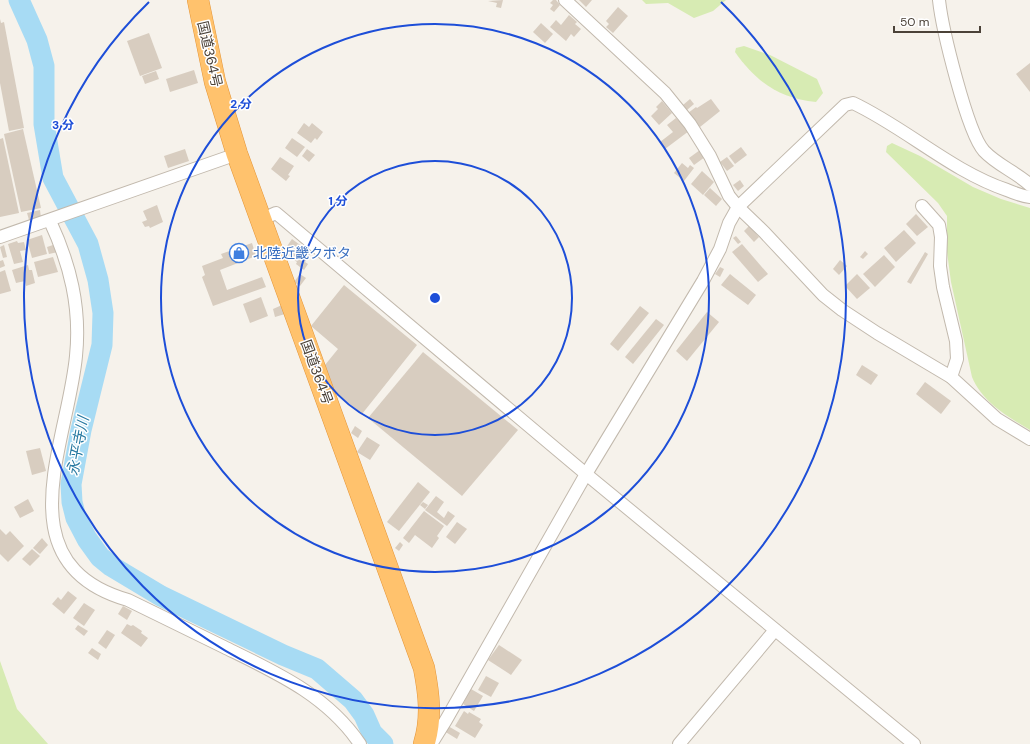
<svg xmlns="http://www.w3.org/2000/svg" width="1030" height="744" font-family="'DM Sans','Noto Sans JP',sans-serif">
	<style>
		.green { fill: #d7ebb3 }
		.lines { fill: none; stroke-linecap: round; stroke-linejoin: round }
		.river { stroke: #a7dbf4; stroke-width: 21 }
		.building { fill: #d8cdc0 }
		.street-casing { stroke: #c2b9ad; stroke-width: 14 }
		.highway-casing { stroke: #e49538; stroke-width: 22 }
		.street { stroke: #fff; stroke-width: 12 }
		.highway { stroke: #ffc26d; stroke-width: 21 }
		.ring { fill: none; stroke: #1d4ed8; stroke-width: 2 }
		.labels { text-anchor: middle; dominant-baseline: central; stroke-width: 3; stroke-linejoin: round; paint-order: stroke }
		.street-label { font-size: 14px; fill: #4b4238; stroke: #fff }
		.shop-label { font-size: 14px; fill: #366cbe; stroke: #fff; text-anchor: start }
		.water-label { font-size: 15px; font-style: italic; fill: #287aa2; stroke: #fff }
		.centre { fill: #1d4ed8; stroke: #fff; stroke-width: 2 }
		.ring-label { font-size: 12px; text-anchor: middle; font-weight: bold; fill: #1d4ed8; stroke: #fff; stroke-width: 3; stroke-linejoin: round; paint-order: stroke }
	</style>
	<rect width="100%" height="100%" fill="#f6f2eb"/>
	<g class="green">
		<path d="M642,0h84l-13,11 -19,7 -26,-15 -22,1z"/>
		<path d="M744,46l26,9 47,24 6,14 -7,9c-37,-4 -60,-20 -81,-50l1,-4z"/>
		<path d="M892,143l28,13 53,31 28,12 29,9v222c-23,-14 -47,-27 -58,-53l-21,-95 -4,-30v-36l-9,-13 -52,-51 1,-6z"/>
		<path d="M0,661l17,48 31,35h-48z"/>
	</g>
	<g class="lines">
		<path class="river" d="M19,0l18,40 7,26v58l9,54 35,66 10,36 5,33 -1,32 -21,85 -10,54 1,18 4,16 11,21 13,18 11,9 50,30 122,59 34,14 36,31 11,15 8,18 11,11"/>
	</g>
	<g class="building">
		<path d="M503,0l-2,8 -5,-1 1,-4 -9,-2z"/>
		<path d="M553,0h3l4,5 -6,7 -4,-3 3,-4 -3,-2z"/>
		<path d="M579,0h13l-6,7z"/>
		<path d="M618,7l10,9 -15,17 -7,-6 3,-3 -3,-3z"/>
		<path d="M569,15l8,7 -2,2 6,5 -7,8 -3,-3 -5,7 -16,-14 6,-7 5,5z"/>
		<path d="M0,19l1,4 3,-1 20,106 -15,3 -9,-48z"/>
		<path d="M541,23l12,11 -8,9 -12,-11z"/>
		<path d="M149,33l13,35 -22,8 -13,-35z"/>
		<path d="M1030,63v29l-14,-18z"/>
		<path d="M194,70l4,13 -28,9 -4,-13z"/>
		<path d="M156,71l3,8 -14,5 -3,-8z"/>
		<path d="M690,99l4,5 -7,6 -4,-5z"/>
		<path d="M711,99l9,12 -20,16 -12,-14 8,-6 1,1z"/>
		<path d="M662,101l10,12 -13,12 -8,-9 7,-7 -2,-2z"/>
		<path d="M676,118l13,13 -24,18 -5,-7 13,-10 -6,-7z"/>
		<path d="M304,123l5,4 3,-4 11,9 -6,8 -2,-2 -4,5 -14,-10z"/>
		<path d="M23,129l18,79 -20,4 -17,-78z"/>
		<path d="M3,138l16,75 -19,4v-78z"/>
		<path d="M292,138l13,9 -8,10 -12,-9z"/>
		<path d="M741,147l6,8 -12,9 -6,-8z"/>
		<path d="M185,149l4,12 -21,7 -4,-12z"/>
		<path d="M307,149l8,6 -6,7 -7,-6z"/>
		<path d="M700,150l5,7 -11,8 -5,-7z"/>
		<path d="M280,157l14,9 -6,9 2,1 -4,5 -15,-12z"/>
		<path d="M727,157l7,9 -7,5 -7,-9z"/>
		<path d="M682,163l6,5 2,-3 4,3 -10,13 -10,-8z"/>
		<path d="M702,171l12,11 -11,13 -12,-11z"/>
		<path d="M740,180l4,6 -6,5 -5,-6z"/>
		<path d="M710,188l12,11 -6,7 -12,-11z"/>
		<path d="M157,205l6,17 -13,6 -1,-2 -4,1 -3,-5 5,-2 -4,-9z"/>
		<path d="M40,210l1,8 -12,2 -2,-7z"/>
		<path d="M916,214l12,13 -11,9 -11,-12z"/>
		<path d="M749,226l10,11 -5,5 -10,-11z"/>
		<path d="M904,230l12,13 -20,19 -12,-14z"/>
		<path d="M42,235l5,19 -15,4 -5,-18z"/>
		<path d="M736,236l5,6 -3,2 -5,-6z"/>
		<path d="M292,239l19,14 -6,9 3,2 -4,6 -8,-6 1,-2 -14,-10z"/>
		<path d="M17,241l1,2 6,-1 2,8 -6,1 3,11 -9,2 -6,-20z"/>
		<path d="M252,243l4,13 -36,14 7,20 35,-13 4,10 -53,19 -11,-29 3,-2 -3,-9 21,-8 -2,-4z"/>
		<path d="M56,244l2,8 -9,2 -2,-7z"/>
		<path d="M742,244l26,30 -10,8 -26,-30z"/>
		<path d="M4,245l3,12 -4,1 -3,-11z"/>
		<path d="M865,251l3,3 -5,5 -3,-2z"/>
		<path d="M925,252l3,2 -17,30 -4,-2z"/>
		<path d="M884,255l11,12 -20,20 -12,-13z"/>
		<path d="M53,257l5,15 -20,5 -4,-15z"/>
		<path d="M3,260l2,6 -5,2v-7z"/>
		<path d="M840,260l7,6 -8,9 -6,-6z"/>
		<path d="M28,265l1,5h3l3,13 -9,3 -1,-5 -9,2 -4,-13z"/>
		<path d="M720,267l4,2 -4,8 -5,-3z"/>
		<path d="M5,270l6,21 -11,3v-22z"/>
		<path d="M300,274l6,4 -6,8 -6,-4z"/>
		<path d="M730,274l26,21 -8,10 -27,-20z"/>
		<path d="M857,274l13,14 -13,11 -12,-13z"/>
		<path d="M344,285l73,60 -55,69 -29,-24 -8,-25 13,-16 -27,-23z"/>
		<path d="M261,297l7,19 -18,7 -7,-19z"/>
		<path d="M282,305l3,9 -10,3 -2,-8z"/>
		<path d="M640,306l9,7 -31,38 -8,-7z"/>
		<path d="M707,312l12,10 -32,39 -11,-10z"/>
		<path d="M656,319l8,6 -31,39 -8,-7z"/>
		<path d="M423,352l95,78 -56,66 -94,-78z"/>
		<path d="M862,365l16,10 -7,10 -15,-10z"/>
		<path d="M925,382l26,19 -10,13 -25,-20z"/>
		<path d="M355,426l7,5 -4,7 -7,-5z"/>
		<path d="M367,437l13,8 -10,15 -13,-8z"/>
		<path d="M40,448l6,23 -14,4 -6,-24z"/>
		<path d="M418,482l12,10 -31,39 -12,-9z"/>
		<path d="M436,496l8,6 -7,10 7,6 4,-7 7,5 -8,10 -22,-16z"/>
		<path d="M28,499l6,12 -14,7 -6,-11z"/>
		<path d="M423,502l5,3 -3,4 -5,-4z"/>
		<path d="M424,511l20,15 -7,10 2,2 -7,10 -17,-13 -6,8 -6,-5z"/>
		<path d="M457,522l10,7 -12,15 -9,-7z"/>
		<path d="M0,529l6,6 4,-4 14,15 -16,16 -8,-8z"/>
		<path d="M42,538l6,7 -8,9 -7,-6z"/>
		<path d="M400,542l3,3 -4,6 -4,-3z"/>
		<path d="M32,549l8,7 -10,10 -8,-7z"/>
		<path d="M68,591l9,7 -13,16 -12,-10 6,-7 3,3z"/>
		<path d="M84,603l11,7 -11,16 -11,-8z"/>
		<path d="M123,606l9,5 -5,9 -9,-6z"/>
		<path d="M127,624l4,2 2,-1 9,6 -1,2 7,5 -7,9 -20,-14z"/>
		<path d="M78,625l10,6 -4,5 -9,-7z"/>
		<path d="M107,630l8,5 -9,14 -8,-6z"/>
		<path d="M499,645l23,15 -11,15 -23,-15z"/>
		<path d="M92,648l9,6 -3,6 -10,-7z"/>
		<path d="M486,676l13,7 -8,14 -13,-7z"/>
		<path d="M471,689l12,7 -9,15 -11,-7z"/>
		<path d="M464,711l4,3 1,-2 12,7 -2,3 4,3 -8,13 -20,-12z"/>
		<path d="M448,726l12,7 -3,6 -13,-8z"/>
	</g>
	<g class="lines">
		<g class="street-casing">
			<g id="street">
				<path d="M565,0l100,93 25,31 20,32 19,40 9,11 26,25 59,63 19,15 35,23 74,44 46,42 33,20"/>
				<path d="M939,0c3,28 28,132 45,151 13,14 32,21 46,34"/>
				<path d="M922,206l17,19 2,12 -1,29 3,21 13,54 1,18 -6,18"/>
				<path d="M260,220l16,-7 310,261 328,270"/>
				<path d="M50,221c20,43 31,86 26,135 -8,87 -73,208 52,244 32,16 64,31 96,47 51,25 103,48 136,97"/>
				<path d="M0,237l237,-83"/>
				<path d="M427,744l6,-3 13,-21 140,-246 117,-193 17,-32 9,-26 9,-16 107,-102 8,-2c53,25 98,68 154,87 7,3 15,6 23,7"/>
				<path d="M679,744l96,-114"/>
			</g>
		</g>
		<g class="highway-casing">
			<path id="highway" d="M198,0l17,82 22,72 187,514c5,26 8,50 0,76"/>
		</g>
		<use href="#street" class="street"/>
		<use href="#highway" class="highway"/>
	</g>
	<g class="ring">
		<circle cx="435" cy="298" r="137"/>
		<circle cx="435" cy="298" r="274"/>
		<path d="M721 2A411 411 0 1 1 149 2"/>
	</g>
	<defs>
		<g id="shop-ring" transform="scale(1)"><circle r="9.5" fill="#fff" stroke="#3f7fe0" stroke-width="1.5"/><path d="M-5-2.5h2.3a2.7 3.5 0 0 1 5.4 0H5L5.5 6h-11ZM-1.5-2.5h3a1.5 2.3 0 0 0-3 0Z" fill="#3f7fe0"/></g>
	</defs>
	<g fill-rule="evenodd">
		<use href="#shop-ring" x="239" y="253"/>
	</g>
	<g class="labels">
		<g class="street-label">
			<text transform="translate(210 54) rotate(77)">国道364号</text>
			<text transform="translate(317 372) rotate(70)">国道364号</text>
		</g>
		<g class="shop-label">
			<text x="253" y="253">北陸近畿クボタ</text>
		</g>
		<g class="water-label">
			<text transform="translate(78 446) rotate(-79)">永平寺川</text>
		</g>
	</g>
	<circle cx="435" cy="298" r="6" class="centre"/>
	<g class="ring-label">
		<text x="241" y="108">2 分</text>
		<text x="63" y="129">3 分</text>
		<text x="338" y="205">1 分</text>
	</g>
	<path d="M894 26v6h86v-6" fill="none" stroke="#4b4238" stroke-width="2"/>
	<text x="900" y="26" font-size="12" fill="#4b4238" stroke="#ffffff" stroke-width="3" paint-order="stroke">50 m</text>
</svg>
